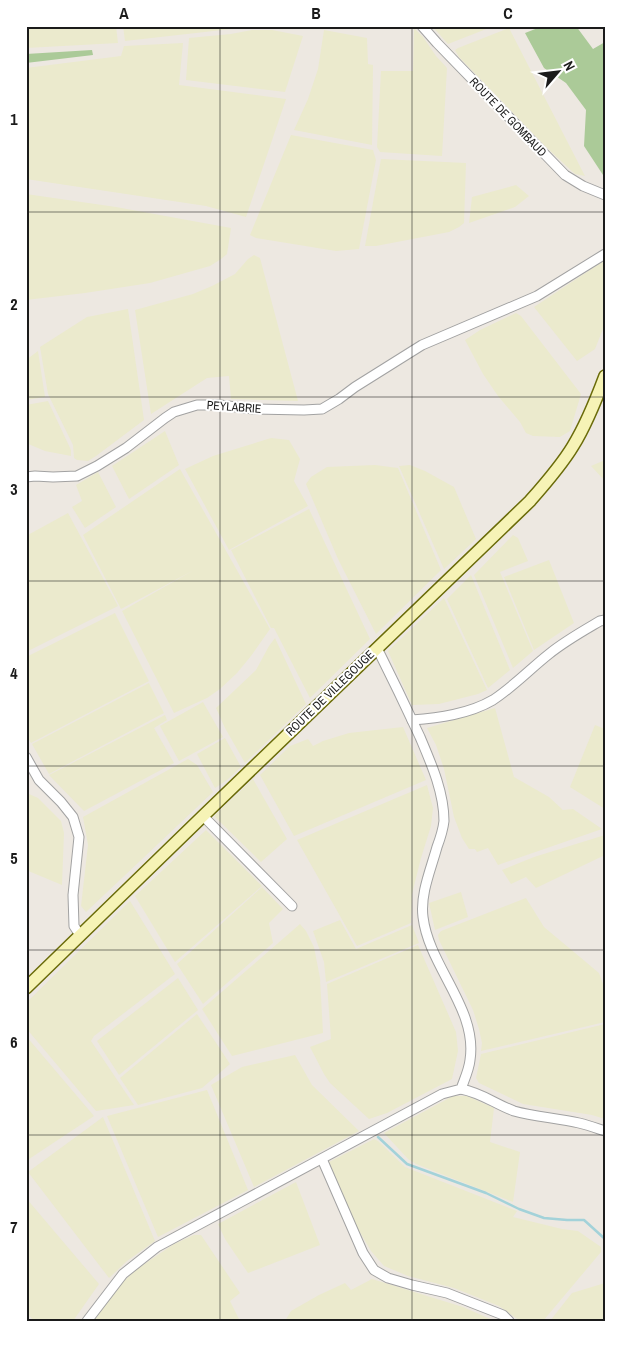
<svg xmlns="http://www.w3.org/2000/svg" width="631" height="1347" font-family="'Archivo Narrow',sans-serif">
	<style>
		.farmland { fill: #ebeacd }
		.forest { fill: #abca98 }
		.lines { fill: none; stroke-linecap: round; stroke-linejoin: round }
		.stream { stroke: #a3d2d9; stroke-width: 2.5 }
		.street-casing { stroke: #a2a2a2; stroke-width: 11 }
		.secondary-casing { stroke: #6a6b09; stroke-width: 14 }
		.street { stroke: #fff; stroke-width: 9 }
		.secondary { stroke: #f6f3b6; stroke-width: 11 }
		.grid { fill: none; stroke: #1b1b1b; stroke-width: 1; stroke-opacity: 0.55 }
		.labels { text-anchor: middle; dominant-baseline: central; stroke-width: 4; stroke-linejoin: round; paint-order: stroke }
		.street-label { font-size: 12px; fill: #1b1b1b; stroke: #fff }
		.neatline { fill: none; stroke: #1b1b1b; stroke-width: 2 }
		.grid-label { font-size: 16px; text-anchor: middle; font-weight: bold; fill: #1b1b1b }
	</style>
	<rect width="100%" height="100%" fill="#ede8e1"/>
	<g class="farmland">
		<path d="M26,26h90l2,17 -92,5z"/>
		<path d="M123,26h117v2l-115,13z"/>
		<path d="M432,26h62l-46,18z"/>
		<path d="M414,28l9,9 13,19 11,12 -5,88 -62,-4 -3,-5 4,-76h32z"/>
		<path d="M509,28l76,148 -10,-2 -28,-26 -88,-91 -4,-7 3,-2z"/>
		<path d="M252,30h20l31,6 -18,56 -99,-12 3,-42 42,-4z"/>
		<path d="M324,30l43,8 1,26 5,1 -1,80 -78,-15 14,-31 10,-30z"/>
		<path d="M183,43l-4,42 107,14 -40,118 -40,-11 -180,-27v-111l95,-12 3,-10z"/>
		<path d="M291,135l82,15 3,10 -17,89 -23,2 -80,-13 -6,-3z"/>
		<path d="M381,159l85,4 -2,60 -5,4 -10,5 -73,14h-11z"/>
		<path d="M516,185l13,11 -14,11 -46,16 3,-26z"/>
		<path d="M26,194l90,13 115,21 -4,26 -6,5 -11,7 -60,17 -65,10 -59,7z"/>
		<path d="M254,255l6,3 38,143 -67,-2 -2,-23 -22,2 -56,36 -16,-104 58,-16 19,-8 23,-12 13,-15z"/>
		<path d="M605,260v64l-10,25 -18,12 -43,-54z"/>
		<path d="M128,309l16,111 -48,36 -8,5 -11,-1 -3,-2 -1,-13 -25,-51 -8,-47 47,-30z"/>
		<path d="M516,313l5,3 60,78 -11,37 -10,6 -27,-1 -7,-3 -6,-11 -22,-26 -15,-22 -18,-34 15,-10z"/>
		<path d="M38,351l7,46 -19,3v-40z"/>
		<path d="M48,401l23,49v6l-26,-5 -19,-8v-38z"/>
		<path d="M165,431l14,34 -50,34 -17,-33z"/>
		<path d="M271,438l18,2 11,19 -6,22 14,25 -79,44 -44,-81 28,-13z"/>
		<path d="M605,460v21l-14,-15z"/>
		<path d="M375,465l23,3 43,102 -65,64 -38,-75 -32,-75 5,-7 16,-10z"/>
		<path d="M410,465l15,6 29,16 22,52 -32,30 -45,-103z"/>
		<path d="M180,469l90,160 -19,27 -14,17 -17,16 -13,9 -33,15 -52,-102 72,-41 -73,39 -38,-74z"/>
		<path d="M98,472l18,35 -31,21 -13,-21 10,-6 -6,-16z"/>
		<path d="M309,509l61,130 -60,59 -36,-70h-3l-40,-78z"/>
		<path d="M68,513l50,93 -92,46v-116z"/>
		<path d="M513,535l5,3 10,23 -28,11 33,79 -20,17 -39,-93z"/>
		<path d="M549,560l25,63 -40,27 -30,-73z"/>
		<path d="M471,575l39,95 -22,18 -41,-89z"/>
		<path d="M444,598l43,92 -9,4 -39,10 -27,1 -24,-54z"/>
		<path d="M115,613l34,68 -118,62 -5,-8v-78z"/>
		<path d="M275,638l31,66 -61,59 -20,-35 -9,-20 40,-38 13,-24z"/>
		<path d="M149,683l15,30 -115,61 -17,-30z"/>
		<path d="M203,702l20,35 -44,24 -19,-35z"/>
		<path d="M495,708l19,69 35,20 14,13 10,-1 29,20 -104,36 -10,-17 -11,4 -2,-3h-6l-7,-11 -8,-21 -10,-48 -8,-24 -9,-17z"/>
		<path d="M165,715l2,5 -13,8 20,35 -90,48 -35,-36z"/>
		<path d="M595,725l10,4v80l-35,-22z"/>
		<path d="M403,727l23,53 -132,56 -34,-61 30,-29 18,-7 5,7 10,-5 26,-8z"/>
		<path d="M225,738l16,29 -14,13 -12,8 -18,-34z"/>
		<path d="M188,759l9,6 16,27 -127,120 -5,-6 7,-61 -5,-28z"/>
		<path d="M253,779l34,60 -26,23 -47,-46z"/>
		<path d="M427,785l6,23 -2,18 -10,32 -9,36 -1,29 -54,23 -60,-106z"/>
		<path d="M29,794l9,4 23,23 3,12 -2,52 -36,-15v-73z"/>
		<path d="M206,830l56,56 -87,76 -40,-66z"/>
		<path d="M605,835v20l-69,33 -10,-11 -15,7 -9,-14 32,-13z"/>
		<path d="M262,887l21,22 -14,14 4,20 -70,61 -26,-40z"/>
		<path d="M461,892l7,25 -33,13 -6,-27z"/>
		<path d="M526,898l18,29 55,46 4,11 2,-1v39l-124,29 1,-8 -3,-14 -6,-19 -34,-70 -1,-5 3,-4z"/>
		<path d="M130,901l45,73 -81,62 -3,5 43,64 -38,6 -70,-83v-25z"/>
		<path d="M340,920l16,29 56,-24 7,18 -93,39 -2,-20 -11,-31z"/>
		<path d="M300,924l6,7 8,16 6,31 3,55 -91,23 -30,-47z"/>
		<path d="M418,945l38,87 2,19 -6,28 -65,34 -18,6 -39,-36 -6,-9 -14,-27 21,-8 -4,-55z"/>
		<path d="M178,978l20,32 -79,65 -22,-34z"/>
		<path d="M197,1014l33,50 -28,24 -64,17 -18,-27z"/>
		<path d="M605,1024v95l-13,-4 -69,-11 -44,-21 -3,-5 5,-24z"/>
		<path d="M26,1036l68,80 -68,45z"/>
		<path d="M295,1055l17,30 47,46 -105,56 -43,-102 31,-18z"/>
		<path d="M207,1090l41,100 -90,47 -51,-121z"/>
		<path d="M453,1096h14l27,12 -4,34 30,10 -7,50 -97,-38 -8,-5 -24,-26z"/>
		<path d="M103,1117l52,124 -28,20 -18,17 -81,-106z"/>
		<path d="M374,1139l4,2 27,26 112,44 -4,6 49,12 16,2 23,16v5l-58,69h-23l-21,-15 -45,-18 -46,-12 -24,-10 -13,-15 -17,-29 -25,-60z"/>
		<path d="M296,1182l24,63 -72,28 -23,-34 -7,-15z"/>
		<path d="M26,1198l73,86 -26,37h-39l-8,-9z"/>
		<path d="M194,1235h7l39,58 -10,8 10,20h-143l-2,-2 21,-31 21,-19 37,-25z"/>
		<path d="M372,1279l91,28 32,14h-210l6,-10 28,-16 26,-12 6,7z"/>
		<path d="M605,1283v38h-55l22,-28z"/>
	</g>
	<g class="forest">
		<path d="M543,26h33l17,23 12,-7v136l-21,-32 2,-36 -20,-27 -22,-15 -19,-35z"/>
		<path d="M92,50l1,5 -67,8v-9z"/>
	</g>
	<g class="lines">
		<path class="stream" d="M378,1137l29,27 79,29 33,16 25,9 23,2h17l21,19"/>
		<g class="street-casing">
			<g id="street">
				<path d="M422,26l15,17 128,132 18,11 22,9"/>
				<path d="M26,477l9,-1 18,1 24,-1 20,-10 29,-18 39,-30 9,-6 23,-7h23l33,4 51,1 18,-1 17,-10 16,-12 67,-42 115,-49 68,-42"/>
				<path d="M412,720c27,-2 57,-6 81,-20 20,-13 37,-31 56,-46 16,-13 34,-23 51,-33l5,-1"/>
				<path d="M26,757l13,23 22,22 12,15 6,20 -6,58 1,31 6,9"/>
				<path d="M203,816l89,90"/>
				<path d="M461,1089c21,4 34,15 53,22 21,6 44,7 65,12 9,2 17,5 26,8"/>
				<path d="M322,1159l41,94 11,17 14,8 24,7 35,8 56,22 6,6"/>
				<path d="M87,1321l36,-47 34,-27 285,-153 19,-5c3,-9 8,-19 9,-29 8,-51 -41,-93 -47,-143 -3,-23 8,-48 14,-70 3,-8 6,-17 7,-26 0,-29 -13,-58 -24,-84 -14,-30 -28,-59 -43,-89"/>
			</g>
		</g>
		<g class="secondary-casing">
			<path id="secondary" d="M26,988l177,-172 327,-315c15,-17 31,-35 43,-55 13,-21 23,-46 32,-70"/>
		</g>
		<use href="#street" class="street"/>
		<use href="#secondary" class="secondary"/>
	</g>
	<path class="grid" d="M220,26v1295M412,26v1295M26,212h579M26,397h579M26,581h579M26,766h579M26,950h579M26,1135h579"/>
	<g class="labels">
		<g class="street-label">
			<text transform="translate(508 117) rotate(46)">ROUTE DE GOMBAUD</text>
			<text transform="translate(234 407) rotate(4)">PEYLABRIE</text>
			<text transform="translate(330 693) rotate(-44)">ROUTE DE VILLEGOUGE</text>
		</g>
	</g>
	<rect width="631" height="1347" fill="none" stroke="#ffffff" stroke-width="55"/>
	<g transform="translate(558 72) rotate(62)" stroke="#ffffff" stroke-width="4" paint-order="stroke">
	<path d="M0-4L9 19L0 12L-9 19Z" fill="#1b1b1b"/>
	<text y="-8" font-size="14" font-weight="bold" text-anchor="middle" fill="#1b1b1b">N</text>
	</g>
	<rect x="28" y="28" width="576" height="1292" class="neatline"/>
	<g class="grid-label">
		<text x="124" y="19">A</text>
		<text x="316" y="19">B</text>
		<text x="508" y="19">C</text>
		<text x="14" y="125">1</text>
		<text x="14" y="310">2</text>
		<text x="14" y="495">3</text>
		<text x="14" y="679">4</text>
		<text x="14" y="864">5</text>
		<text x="14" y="1048">6</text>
		<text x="14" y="1233">7</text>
	</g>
</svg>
